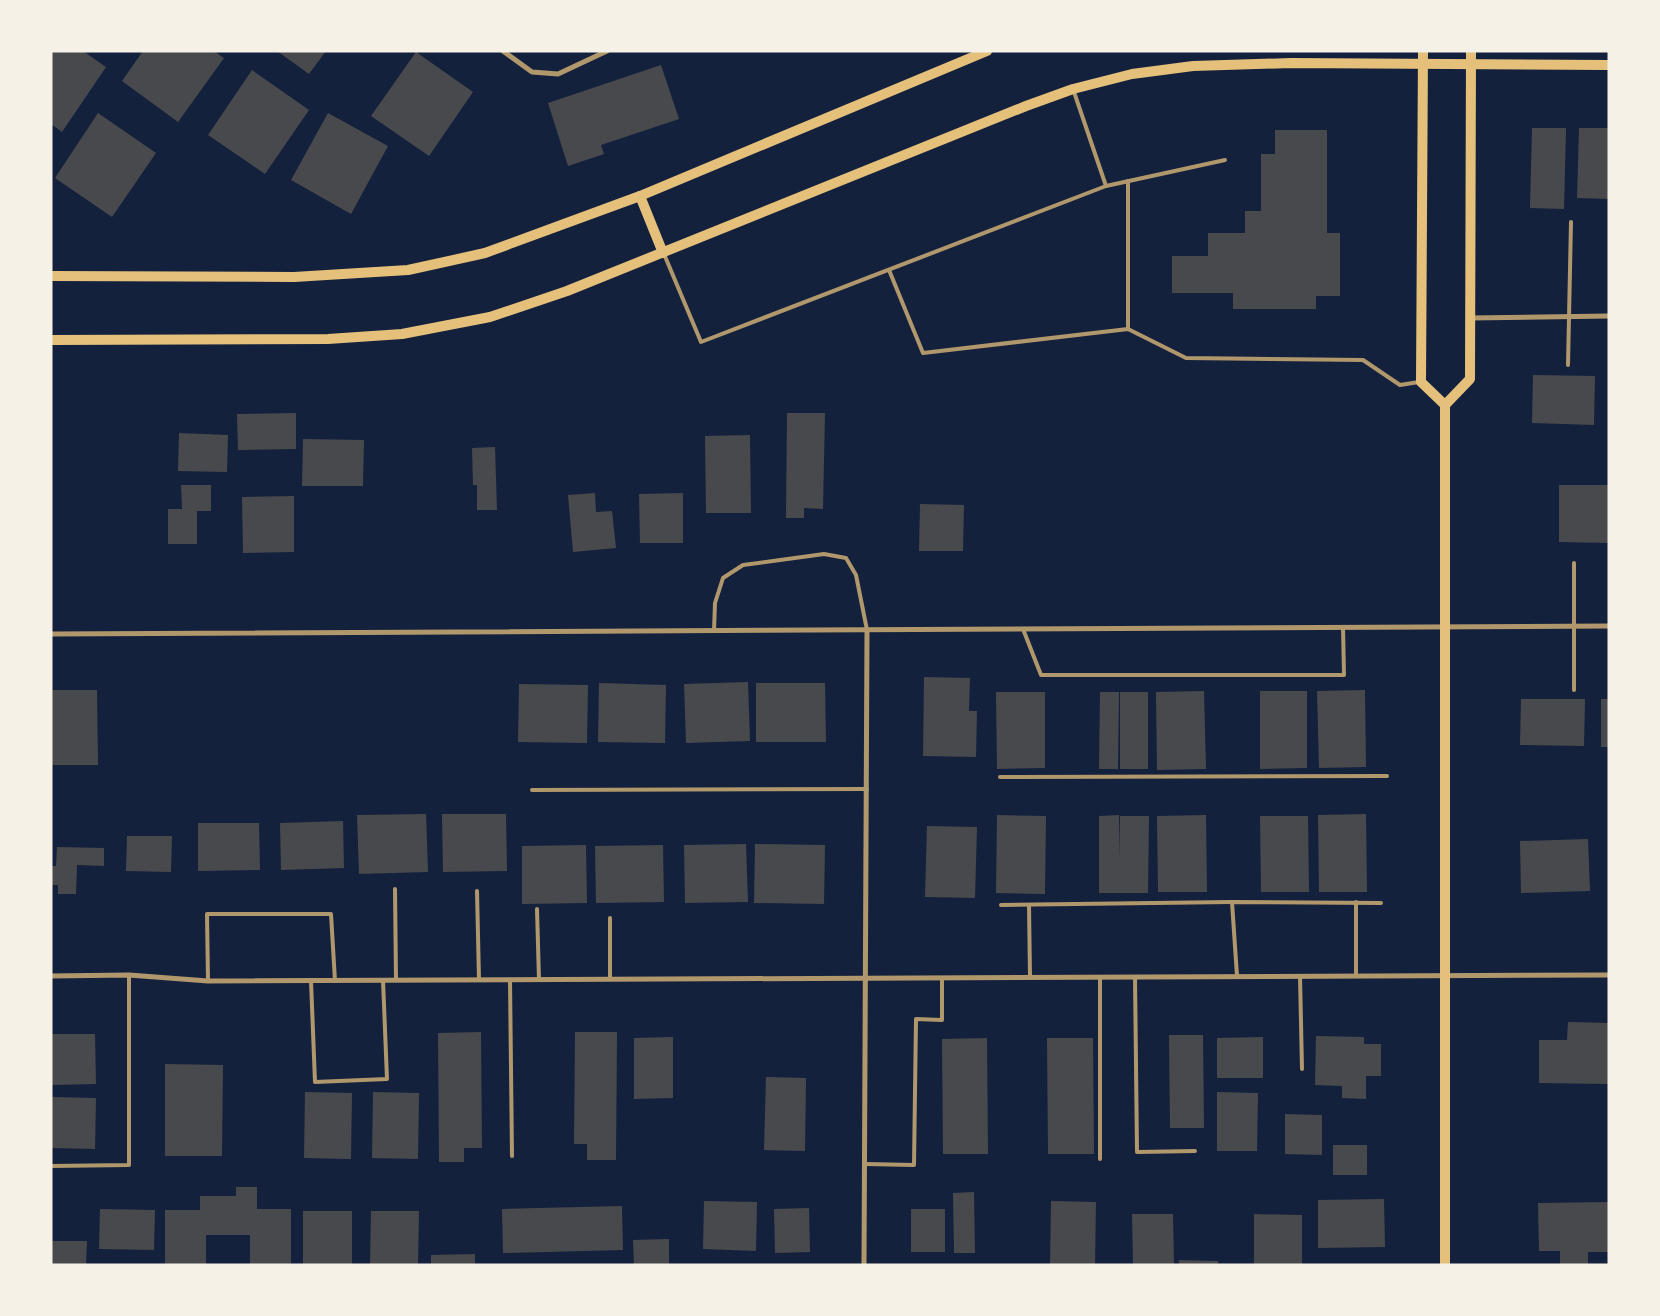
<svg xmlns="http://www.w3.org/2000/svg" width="1660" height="1316" font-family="'Sofia Sans Condensed',sans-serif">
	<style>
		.building { fill: #48494c }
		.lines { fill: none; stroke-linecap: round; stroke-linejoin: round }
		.service { stroke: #b1986c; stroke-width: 4 }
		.minor { stroke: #b1986c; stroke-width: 5 }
		.secondary { stroke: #e5c07b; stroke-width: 10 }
	</style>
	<rect width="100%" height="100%" fill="#14213d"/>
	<g class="building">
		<path d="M51,51h32l23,16 -44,65 -11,-8z"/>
		<path d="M143,51h71l10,7 -46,64 -56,-41z"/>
		<path d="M277,51h49l-17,23z"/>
		<path d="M416,52l57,40 -44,64 -58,-40z"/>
		<path d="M661,65l18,54 -78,26 3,9 -36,12 -20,-63z"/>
		<path d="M252,70l57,40 -44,64 -57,-39z"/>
		<path d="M98,113l58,40 -44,64 -57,-39z"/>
		<path d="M328,113l60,33 -37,68 -60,-34z"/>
		<path d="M1532,128h34l-2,81 -34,-1z"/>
		<path d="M1579,128h30v71l-32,-1z"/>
		<path d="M1275,130h52v103h13v63h-24v13h-83v-16h-61v-37h36v-23h37v-22h16v-57h14z"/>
		<path d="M1533,375l62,1 -1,49 -62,-2z"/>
		<path d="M296,413v36l-58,1 -1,-36z"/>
		<path d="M787,413h38l-2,96 -19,-1v10h-18z"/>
		<path d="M179,433l49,2 -1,37 -49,-1z"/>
		<path d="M750,435l1,78h-45l-1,-77z"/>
		<path d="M303,439l61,1 -1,46h-61z"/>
		<path d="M495,447l2,63h-20v-25h-4l-1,-37z"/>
		<path d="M181,485h30v26h-14v33h-29v-35h14z"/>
		<path d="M1559,485h50v58l-50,-1z"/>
		<path d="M595,493l1,19 16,-1 4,37 -43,4 -5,-57z"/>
		<path d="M683,493v50h-43l-1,-49z"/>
		<path d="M294,496v56l-51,1 -1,-56z"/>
		<path d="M920,504l44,1 -1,46h-44z"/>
		<path d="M924,677l46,1 -1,33h8l-1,46 -53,-1z"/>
		<path d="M748,682l2,59 -64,2 -2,-59z"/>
		<path d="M599,683l67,2 -1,58 -67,-1z"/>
		<path d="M756,683h69l1,59h-70z"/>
		<path d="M519,684l69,1 -1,58 -69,-1z"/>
		<path d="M51,690h46l1,75h-47z"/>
		<path d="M1365,690l1,77 -47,1 -2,-77z"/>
		<path d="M1204,691l2,78 -49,1 -1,-78z"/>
		<path d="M1260,691h47v77l-47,1z"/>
		<path d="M996,692h49v76l-48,1z"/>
		<path d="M1100,692h19l-1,77h-19z"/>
		<rect x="1120" y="692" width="28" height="77"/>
		<path d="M1521,699h64l-1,47 -64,-1z"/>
		<rect x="1601" y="699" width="8" height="48"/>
		<path d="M426,814l2,58 -69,2 -2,-59z"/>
		<path d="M442,814h64l1,57 -64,1z"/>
		<path d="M1366,814l1,78h-48l-1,-77z"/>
		<path d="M997,815l49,1 -1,78 -49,-1z"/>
		<path d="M1119,815v43l1,-42h29l-1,77h-49v-77z"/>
		<path d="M1206,815l1,77h-49l-1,-76z"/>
		<path d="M1260,816h48l1,76h-48z"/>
		<path d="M343,821l1,47 -63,2 -1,-47z"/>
		<path d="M198,823h61l1,47 -62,1z"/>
		<path d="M927,826l50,1 -2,71 -50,-1z"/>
		<path d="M127,836h45l-1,36 -45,-1z"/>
		<path d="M1588,839l2,52 -69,2 -1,-52z"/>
		<path d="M746,844l2,58 -63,1 -1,-58z"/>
		<path d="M755,844l70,1 -1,59 -70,-1z"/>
		<path d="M586,845l1,58 -65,1v-58z"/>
		<path d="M663,845l1,57 -68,1 -1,-57z"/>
		<path d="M57,847l47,1v18l-27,-1 -1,29h-18v-9h-7v-19h5z"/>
		<path d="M1568,1022l41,1v61l-70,-1v-43h28z"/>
		<path d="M481,1032l1,116h-18v14h-25l-1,-129z"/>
		<path d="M575,1032h42l-1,128h-29v-16h-13z"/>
		<path d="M51,1034h44l1,50 -45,1z"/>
		<path d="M1169,1035h34l1,93h-34z"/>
		<path d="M1316,1036l48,1v7h17v32h-15v23l-24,-1v-12l-27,-1z"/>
		<path d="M673,1037v61l-39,1v-61z"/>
		<path d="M1263,1037v41h-46v-40z"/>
		<path d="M987,1038l1,116h-45l-1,-115z"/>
		<path d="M1047,1038h46l1,116h-46z"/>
		<path d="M165,1064l58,1 -1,91h-57z"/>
		<path d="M766,1077l40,1 -1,73 -41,-1z"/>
		<path d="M305,1092l47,1 -1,66 -47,-1z"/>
		<path d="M373,1092l46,1 -1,66 -46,-1z"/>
		<path d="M1217,1092l41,1 -1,58h-40z"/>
		<path d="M51,1097l45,1 -1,51 -44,-1z"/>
		<path d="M1285,1114l37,1v40l-37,-1z"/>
		<rect x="1333" y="1145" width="34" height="30"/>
		<path d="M236,1187h21v22h34v56h-41v-30h-44v30h-41v-55h35v-14h36z"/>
		<path d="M974,1192l1,61h-21l-1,-60z"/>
		<path d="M1384,1199l1,48 -67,1v-48z"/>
		<path d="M704,1201l53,1 -1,49 -53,-2z"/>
		<path d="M1051,1201l45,1 -1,63h-45z"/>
		<path d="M1609,1202v50h-21v13h-28v-14h-21l-1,-48z"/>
		<path d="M622,1206l1,44 -120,3 -1,-44z"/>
		<path d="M809,1208l1,44 -35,1 -1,-44z"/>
		<path d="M100,1209l55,1 -1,40 -55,-1z"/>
		<rect x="911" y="1209" width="34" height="43"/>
		<rect x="303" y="1211" width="49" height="54"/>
		<path d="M371,1211h48l-1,54h-48z"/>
		<path d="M1132,1214h41l1,51h-41z"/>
		<path d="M1254,1214l48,1v50h-48z"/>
		<path d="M669,1239v26h-35l-1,-25z"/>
		<path d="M51,1241h36l-1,24h-35z"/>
		<path d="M475,1254v11h-44v-10z"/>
		<path d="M1179,1260l39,1v4h-39z"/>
	</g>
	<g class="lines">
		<g class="service">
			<path d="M1073,89l33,97 119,-26"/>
			<path d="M664,254l37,88 405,-156"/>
			<path d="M889,270l34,83 205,-24 58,29 177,2 37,25 19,-3"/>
			<path d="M1128,329v-148"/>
			<path d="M1568,365l3,-143"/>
			<path d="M1574,563v127"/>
			<path d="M1023,629l18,46h303l-1,-48"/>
			<path d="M714,631l1,-28 8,-25 20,-13 81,-11 22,4 10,17 11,55"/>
			<path d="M1000,777l387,-1"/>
			<path d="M532,790l335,-1"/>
			<path d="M395,889l1,91"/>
			<path d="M477,891l2,89"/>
			<path d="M1001,905l231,-3"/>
			<path d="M1029,905l1,72"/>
			<path d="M537,909l2,71"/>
			<path d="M610,918v61"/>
			<path d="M1237,976l-5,-74 149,1"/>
			<path d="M1300,976l2,93"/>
			<path d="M1356,976v-74"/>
			<path d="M1100,977v182"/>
			<path d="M1135,977l2,175 58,-1"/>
			<path d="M510,980l2,176"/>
			<path d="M208,981l-1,-67h124l4,67"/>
			<path d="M311,981l4,101 72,-3 -4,-99"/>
			<path d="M865,1164l49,1 2,-146 26,1v-42"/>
			<path d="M51,1166l78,-1v-190"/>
		</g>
		<g class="minor">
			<path d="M503,51l29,21 26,2 49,-23"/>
			<path d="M1470,318l139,-2"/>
			<path d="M51,634l1558,-8"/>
			<path d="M51,976l78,-1 79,6 1401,-6"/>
			<path d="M864,1265l3,-635"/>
		</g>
		<g class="secondary">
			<path d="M1423,51l-2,331 24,23"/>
			<path d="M640,196l23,57"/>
			<path d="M51,276l243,1 114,-7 77,-17 155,-57 347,-145"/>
			<path d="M51,340l277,-1 74,-5 88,-17 77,-26 459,-185 47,-17 59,-15 61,-8 98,-3 318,2"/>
			<path d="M1445,1265v-860l25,-26 1,-328"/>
		</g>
	</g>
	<rect width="1660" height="1316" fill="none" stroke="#f6f1e7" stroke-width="105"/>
</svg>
